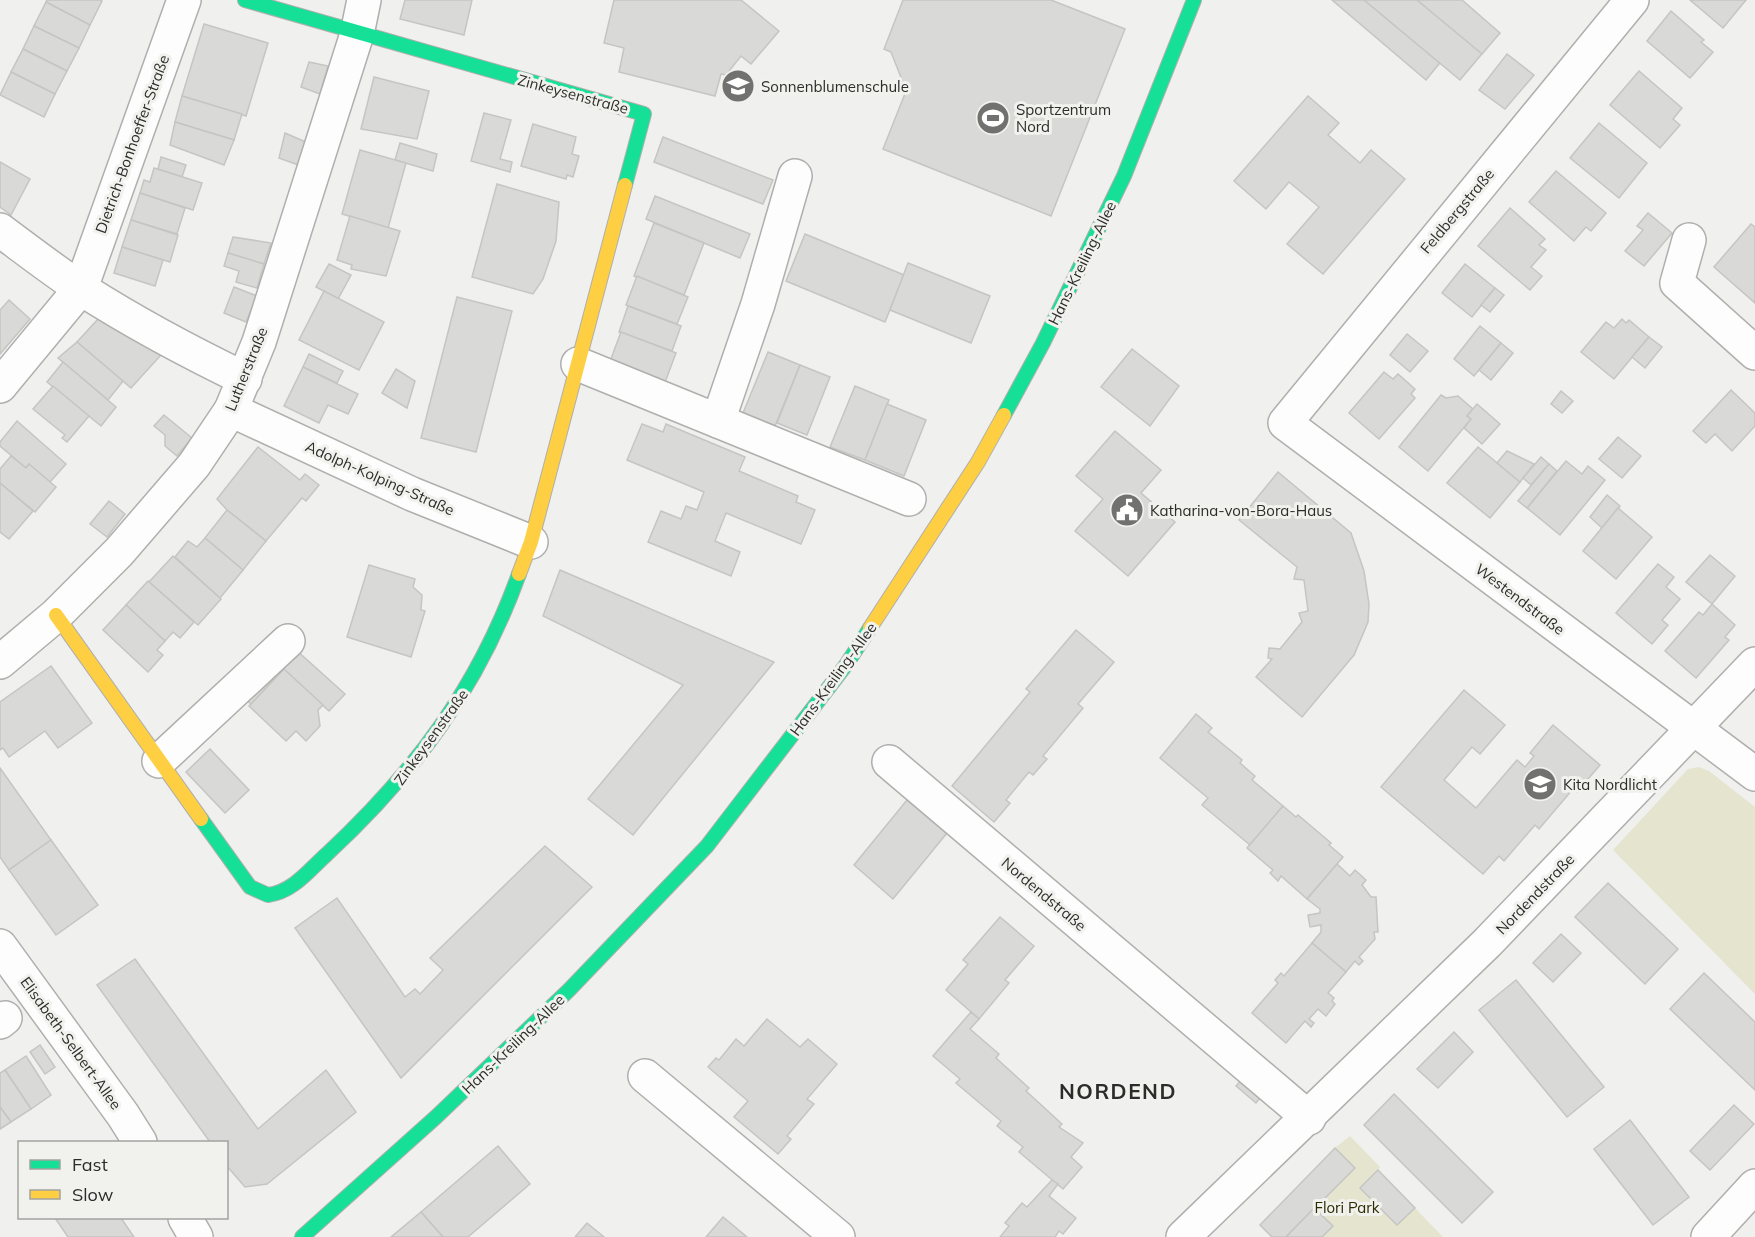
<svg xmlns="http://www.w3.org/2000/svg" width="1755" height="1237" font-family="Mulish,sans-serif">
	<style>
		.green { fill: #e5e4ce }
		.building { fill: #d9d9d7; stroke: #c5c5c4; stroke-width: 1.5 }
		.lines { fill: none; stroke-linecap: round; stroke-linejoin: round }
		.street-casing { stroke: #afafae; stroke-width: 36 }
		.fast-casing { stroke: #afafae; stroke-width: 16 }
		.slow-casing { stroke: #afafae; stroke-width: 16 }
		.street { stroke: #fdfdfd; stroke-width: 33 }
		.fast { stroke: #16e098; stroke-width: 14 }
		.slow { stroke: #ffcf43; stroke-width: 14 }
		.labels { text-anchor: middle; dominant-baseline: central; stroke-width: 6; stroke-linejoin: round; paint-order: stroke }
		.poi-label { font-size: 15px; fill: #2c2c2a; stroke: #f1f1ee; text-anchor: start }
		.street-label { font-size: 15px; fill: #2c2c2a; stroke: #f1f1ee }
		.park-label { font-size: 15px; fill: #2d2b02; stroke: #f1f1ee }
		.district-label { font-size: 21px; font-weight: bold; letter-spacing: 1.5px; fill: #2c2c2a; stroke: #f1f1ee }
	</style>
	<rect width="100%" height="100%" fill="#f0f0ef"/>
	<g class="green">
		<path d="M1699,767l10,4 46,36v187l-142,-144 75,-81z"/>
		<path d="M1350,1136l30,31 -2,3 65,67h-121l11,-11 -19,-18 21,-60z"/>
	</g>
	<g class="building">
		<path d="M47,0h53l2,1 -12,24 -44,-23z"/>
		<path d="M405,0h67l-8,35 -64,-16z"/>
		<path d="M614,0h127l38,31 -28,33 -10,-8 -15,19 -5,-1 -6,22 -96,-24 5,-24 -20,-5z"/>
		<path d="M903,0h148l74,29 -74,187 -168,-67 25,-63 -4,-1 -13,-33 -7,-3z"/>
		<path d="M1332,0h42l69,59 -17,21z"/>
		<path d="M1364,0h64l58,49 -26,31z"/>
		<path d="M1417,0h45l38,33 -18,21z"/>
		<path d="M1690,0h56l-23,28z"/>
		<path d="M46,2l44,23 -11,23 -45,-22z"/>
		<path d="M1671,11l33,29 -3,2 12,10 -23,26 -43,-37z"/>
		<path d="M204,24l64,19 -22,73 -64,-20z"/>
		<path d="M34,26l45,22 -12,23 -44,-22z"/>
		<path d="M23,49l44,22 -12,23 -44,-22z"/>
		<path d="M1507,54l27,21 -29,34 -26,-19z"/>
		<path d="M309,62l19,4 -8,28 -19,-7z"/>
		<path d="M1639,71l43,37 -9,11 7,6 -20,23 -50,-43z"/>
		<path d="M11,72l44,22 -11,23 -44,-22z"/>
		<path d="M374,77l55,14 -12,48 -56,-10z"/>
		<path d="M182,96l60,18 -8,26 -59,-18z"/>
		<path d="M1308,96l31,27 -11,12 32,28 11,-13 34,29 -82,95 -36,-30 32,-37 -30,-25 -23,27 -32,-28z"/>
		<path d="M484,113l27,7 -11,39 12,3 -2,10 -39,-11z"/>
		<path d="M175,122l59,18 -10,25 -54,-20z"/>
		<path d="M1599,123l48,40 -28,35 -49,-40z"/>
		<path d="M533,124l43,13 -4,17 7,2 -6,21 -6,-2 -1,4 -45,-13z"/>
		<path d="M285,133l23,10 -7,23 -22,-8z"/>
		<path d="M663,137l110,43 -10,24 -109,-42z"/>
		<path d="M400,143l37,11 -4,17 -38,-11z"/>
		<path d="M360,150l46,13 -18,65 -46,-14z"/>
		<path d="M161,157l25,8 -4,12 -24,-8z"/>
		<path d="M0,162l30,17 -19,36 -11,-8z"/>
		<path d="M154,168l48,15 -9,27 -53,-17 4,-13 6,2z"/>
		<path d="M1556,171l50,42 -15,18 -5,-4 -12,14 -45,-39z"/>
		<path d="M497,184l62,18 -3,39 -13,38 -10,15 -61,-17z"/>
		<path d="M140,193l45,15 -8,26 -46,-14z"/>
		<path d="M655,196l95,38 -10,24 -94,-39z"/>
		<path d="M1510,208l35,31 -6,6 7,5 -15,17 11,9 -12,14 -52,-44z"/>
		<path d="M1648,213l24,20 -28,33 -19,-15 18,-21 -6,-4z"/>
		<path d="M350,216l50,15 -14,45 -35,-7 1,-4 -15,-5z"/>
		<path d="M131,220l47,15 -8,27 -48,-15z"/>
		<path d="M654,223l50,20 -20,52 -50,-19z"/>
		<path d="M1751,224l4,3v76l-41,-36z"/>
		<path d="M805,234l99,41 -19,47 -99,-41z"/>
		<path d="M233,237l38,6 -7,21 -36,-11z"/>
		<path d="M122,247l41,13 -8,26 -41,-13z"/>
		<path d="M228,253l36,11 -7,24 -21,-6 3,-11 -15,-5z"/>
		<path d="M908,263l82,33 -19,47 -81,-33z"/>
		<path d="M329,264l22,11 -13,24 -22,-12z"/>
		<path d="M1465,264l30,24 -23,29 -30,-24z"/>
		<path d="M637,276l51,21 -11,27 -51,-19z"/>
		<path d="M234,287l23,9 -11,26 -22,-9z"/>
		<path d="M1495,288l9,7 -14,17 -9,-7z"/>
		<path d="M324,291l60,31 -25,48 -60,-30z"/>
		<path d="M457,297l55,14 -36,141 -55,-14z"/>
		<path d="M9,300l21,19 -30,35v-44z"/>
		<path d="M628,306l53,20 -9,25 -53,-19z"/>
		<path d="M99,318l62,37 -30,33 -54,-46z"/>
		<path d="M1622,319l4,4 3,-3 20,17 -35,42 -33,-27 25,-30 8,6z"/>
		<path d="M1480,326l21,17 -27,33 -20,-17z"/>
		<path d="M621,332l55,21 -12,32 -55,-21z"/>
		<path d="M1407,334l21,17 -18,21 -20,-17z"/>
		<path d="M1649,337l13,10 -17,21 -13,-11z"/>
		<path d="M77,342l46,39 -15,19 -50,-42z"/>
		<path d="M1501,343l12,10 -22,27 -12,-10z"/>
		<path d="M1132,349l47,37 -29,40 -49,-39z"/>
		<path d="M768,352l32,13 -25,61 -32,-13z"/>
		<path d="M309,354l34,17 -6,12 -34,-16z"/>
		<path d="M63,362l53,45 -15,19 -54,-44z"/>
		<path d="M800,365l30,12 -23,58 -30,-12z"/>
		<path d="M303,367l55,27 -10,20 -20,-9 -9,18 -35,-17z"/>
		<path d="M396,369l19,12 -8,27 -25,-15z"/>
		<path d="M1384,372l9,7 5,-5 17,15 -4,5 4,4 -36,41 -30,-26z"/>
		<path d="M53,386l36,30 -22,26 -5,-4 3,-3 -32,-26z"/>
		<path d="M855,386l34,14 -24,60 -35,-13z"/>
		<path d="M1731,390l24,23v13l-23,25 -17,-17 -9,9 -13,-12z"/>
		<path d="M1561,391l12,10 -11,12 -11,-9z"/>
		<path d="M1441,395l5,3 12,-2 15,13 -6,7 4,3 -43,52 -29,-24z"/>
		<path d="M887,404l39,16 -22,56 -39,-16z"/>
		<path d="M1477,404l23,20 -18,20 -18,-16 7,-9 -4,-3z"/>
		<path d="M164,415l28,23 -15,18 -12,-10v-11l-11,-9z"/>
		<path d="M17,421l49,43 -16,18 -21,-18 -3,4 -26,-22v-4z"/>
		<path d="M642,424l21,8 3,-8 79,33 -6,14 59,25 -2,6 19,8 -14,34 -75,-31 -11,28 25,11 -9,24 -83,-34 13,-31 20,8 5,-13 11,4 7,-18 -77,-32z"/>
		<path d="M1115,431l46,39 -20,23 34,29 -47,54 -53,-45 28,-32 -27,-23z"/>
		<path d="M1618,437l23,19 -19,22 -23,-19z"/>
		<path d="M258,447l42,33 5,-6 14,11 -13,16 -4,-3 -36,43 -39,-31 -10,-11z"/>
		<path d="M1478,447l42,35 -30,36 -43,-35z"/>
		<path d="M1507,451l27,13 -14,18 -23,-19z"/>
		<path d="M11,456l15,12 3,-4 27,23 -21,25 -35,-29v-14z"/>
		<path d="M1541,457l8,7 -18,21 -8,-7z"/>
		<path d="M1566,461l16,13 6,-8 17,14 -45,55 -33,-27z"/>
		<path d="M1549,464l8,7 -30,37 -9,-7z"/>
		<path d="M1278,472l73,61 13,38 5,33 -1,18 -14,33 -52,62 -46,-40 16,-18 -4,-1 1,-10 11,1 22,-27 -3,-9 9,-2 -4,-31 -10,-1 3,-12 -58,-47z"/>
		<path d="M0,483l33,28 -24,28 -9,-7z"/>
		<path d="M1607,495l13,11 -18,22 -12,-11z"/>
		<path d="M109,501l16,13 -18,23 -17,-13z"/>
		<path d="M1618,508l34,29 -36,42 -33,-28z"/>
		<path d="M227,510l39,31 -23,29 -38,-32z"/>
		<path d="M205,538l38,32 -23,28 -45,-41 13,-16 9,6z"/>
		<path d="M1710,555l25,21 -23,28 -26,-22z"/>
		<path d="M173,556l48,43 -23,26 -49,-43z"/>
		<path d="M1658,564l16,13 -8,10 14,12 -18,21 6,5 -16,19 -36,-31z"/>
		<path d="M369,565l46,14 -2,8 9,8 -1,15 4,1 -14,46 -64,-20z"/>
		<path d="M560,570l214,92 -141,173 -45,-36 95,-114 -140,-69z"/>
		<path d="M148,581l46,41 -14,16 -7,-6 -8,9 -39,-36z"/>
		<path d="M1712,604l23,21 -10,12 4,3 -33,38 -31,-27 34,-39 4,3z"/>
		<path d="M126,605l39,36 -8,9 6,5 -15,17 -45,-42z"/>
		<path d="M1076,630l38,32 -36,42 5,4 -40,48 4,3 -14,16 -4,-3 -23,28 4,3 -16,19 -42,-36 78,-94 -4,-3z"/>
		<path d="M295,649l50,45 -16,17 -49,-45z"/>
		<path d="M51,666l41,57 -34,25 -13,-17 -36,26 -6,-9 -3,2v-48z"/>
		<path d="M284,669l39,36 -5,5 2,16 -14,15 -10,-10 -10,10 -37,-35z"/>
		<path d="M267,671l8,7 -24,26 -8,-7z"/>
		<path d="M1464,690l41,35 -25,29 -8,-7 -28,33 32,28 41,-48 8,7 9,-11 -4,-3 23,-28 47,40 -23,27 -4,-3 -34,40 -4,-4 -31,36 -5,-5 -16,18 -102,-87z"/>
		<path d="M1196,714l16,14 -4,4 34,28 -2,3 15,13 -3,4 31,26 -33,39 -48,-40 6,-7 -48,-40z"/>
		<path d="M210,749l39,41 -24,23 -39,-41z"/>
		<path d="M0,768l51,72 -42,30 -9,-13z"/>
		<path d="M907,800l40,33 -54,66 -39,-34z"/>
		<path d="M1283,806l13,11 2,-2 33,28 -2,2 14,12 -36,42 -26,-23 -3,5 -8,-8 3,-3 -26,-22z"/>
		<path d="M51,840l47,65 -42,30 -47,-65z"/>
		<path d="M545,846l47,41 -191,191 -106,-150 42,-30 68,99 10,-8 5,5 23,-24 -13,-12z"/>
		<path d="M1337,864l13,12 5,-6 11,10 -4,5 9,12h5l2,35h-4l1,7 -16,18 4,4 -4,4 -4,-4 -9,11 -34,-29 9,-11v-7l-11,2 -2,-12 12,-2v-4l-13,-10z"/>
		<path d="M1608,883l70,66 -33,35 -70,-67z"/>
		<path d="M1000,917l34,29 -29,34 4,3 -30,36 -33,-29 22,-26 -5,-4z"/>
		<path d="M1561,934l20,19 -28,29 -20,-19z"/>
		<path d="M1312,943l34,29 -18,21 6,5 -2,3 3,3 -9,12 -8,-7 -9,10 5,4 -3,4 -6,-6 -19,22 -34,-30 26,-30 -3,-3 6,-7 3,3z"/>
		<path d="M135,959l123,170 68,-59 30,42 -89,72 -22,3 -19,-22v-23h-16l-113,-157z"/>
		<path d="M1704,973l51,49v68l-85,-81z"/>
		<path d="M1516,980l88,107 -37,30 -88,-107z"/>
		<path d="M971,1012l8,7 -9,10 29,25 -3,4 33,30 -3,3 36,33 -3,3 24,16 -12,14 11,10 -19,22 -44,-37 4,-5 -26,-21 4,-5 -45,-38 4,-4 -27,-23z"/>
		<path d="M767,1019l33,28 8,-8 29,25 -30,35 7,5 -27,32 4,3 -13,15 -44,-37 14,-16 -40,-34 8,-9 3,2 17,-21 8,7z"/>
		<path d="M1454,1032l19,20 -35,36 -21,-19z"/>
		<path d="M40,1045l15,22 -10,7 -15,-22z"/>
		<path d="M26,1056l25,39 -20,14 -26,-39z"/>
		<path d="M5,1070l26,39 -20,13 -11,-15v-34z"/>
		<path d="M1245,1076l19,17 -8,10 -20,-17z"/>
		<path d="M1394,1094l99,98 -31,31 -98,-98z"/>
		<path d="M1734,1105l20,19 -44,46 -20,-19z"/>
		<path d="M0,1107l11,15 -11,7z"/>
		<path d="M1630,1120l59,77 -36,28 -59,-76z"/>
		<path d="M498,1146l32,38 -62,53h-25l-22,-25z"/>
		<path d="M1335,1148l20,20 -69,69h-14l-12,-12z"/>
		<path d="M1378,1170l37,38 -18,17 -37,-37z"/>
		<path d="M1052,1180l6,4 -9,12 27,22 -13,16 -4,-3 -4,6h-55l9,-11 -4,-3 17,-20 5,4z"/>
		<path d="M1314,1208l19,18 -11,11h-36z"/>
		<path d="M421,1212l22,25h-52z"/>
		<path d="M723,1217l24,20h-41z"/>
		<path d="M55,1218h66l13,19h-66z"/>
		<path d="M587,1223l17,14h-29z"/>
	</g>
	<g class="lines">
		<g class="street-casing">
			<g id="street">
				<path d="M1632,0l-347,423 470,351"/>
				<path d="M795,176l-37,128 -40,117 191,78"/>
				<path d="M0,230c27,20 54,41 83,60 52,33 106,62 162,89"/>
				<path d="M1689,240l-12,43 78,70"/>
				<path d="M578,364l140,57"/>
				<path d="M0,386l81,-98 103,-288"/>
				<path d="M231,410l181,84 119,48"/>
				<path d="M0,662l56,-47 63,-63 75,-87 37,-55 28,-68 98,-308 7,-34"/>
				<path d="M159,761l129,-120"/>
				<path d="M889,762l420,356"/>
				<path d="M0,946l123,169 17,27"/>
				<path d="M0,1022l5,-4"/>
				<path d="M645,1076l193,161"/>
				<path d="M185,1218l11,19"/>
				<path d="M1183,1237l304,-294 268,-279"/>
				<path d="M1708,1237l47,-51"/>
			</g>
		</g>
		<g class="fast-casing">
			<g id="fast">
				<path d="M245,0l399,114 -19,71"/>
				<path d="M1004,415l39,-72 81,-167 70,-176"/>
				<path d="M201,819l49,68 18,8c25,-3 41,-25 59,-41 88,-82 151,-166 192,-280"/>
				<path d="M302,1237l134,-120 133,-127 138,-144 139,-181 24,-37"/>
			</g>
		</g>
		<g class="slow-casing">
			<g id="slow">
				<path d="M519,574l12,-32 94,-357"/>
				<path d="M56,615l145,204"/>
				<path d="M870,628l108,-166 26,-47"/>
			</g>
		</g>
		<use href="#street" class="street"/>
		<use href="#fast" class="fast"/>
		<use href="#slow" class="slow"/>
	</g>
	<defs>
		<g id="school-disc" transform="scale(1.725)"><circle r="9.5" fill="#71716f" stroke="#f1f1ee"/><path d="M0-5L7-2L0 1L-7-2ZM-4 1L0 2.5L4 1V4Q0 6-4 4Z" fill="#fff"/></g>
		<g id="stadium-disc" transform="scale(1.725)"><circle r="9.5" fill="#71716f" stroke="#f1f1ee"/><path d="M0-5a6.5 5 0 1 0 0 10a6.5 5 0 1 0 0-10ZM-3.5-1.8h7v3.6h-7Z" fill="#fff"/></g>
		<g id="civic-disc" transform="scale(1.725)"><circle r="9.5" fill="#71716f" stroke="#f1f1ee"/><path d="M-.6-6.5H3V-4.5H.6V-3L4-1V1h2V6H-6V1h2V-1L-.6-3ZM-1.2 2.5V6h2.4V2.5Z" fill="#fff"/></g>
	</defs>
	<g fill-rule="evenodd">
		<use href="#school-disc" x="738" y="86"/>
		<use href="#stadium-disc" x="993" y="118"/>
		<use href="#civic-disc" x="1127" y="510"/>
		<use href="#school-disc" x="1540" y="784"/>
	</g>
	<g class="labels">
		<g class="poi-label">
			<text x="761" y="86">Sonnenblumenschule</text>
			<text x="1016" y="109">Sportzentrum<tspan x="1016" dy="17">Nord</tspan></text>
			<text x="1150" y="510">Katharina-von-Bora-Haus</text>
			<text x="1563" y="784">Kita Nordlicht</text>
		</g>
		<g class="street-label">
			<text transform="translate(573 94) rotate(15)">Zinkeysenstraße</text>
			<text transform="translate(132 144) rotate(-70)">Dietrich-Bonhoeffer-Straße</text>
			<text transform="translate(1457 211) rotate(-50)">Feldbergstraße</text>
			<text transform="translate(1082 263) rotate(-64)">Hans-Kreiling-Allee</text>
			<text transform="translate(246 369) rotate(-68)">Lutherstraße</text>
			<text transform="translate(380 478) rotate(24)">Adolph-Kolping-Straße</text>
			<text transform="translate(1520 599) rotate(37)">Westendstraße</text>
			<text transform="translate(833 679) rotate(-54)">Hans-Kreiling-Allee</text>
			<text transform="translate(431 737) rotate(-54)">Zinkeysenstraße</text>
			<text transform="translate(1044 894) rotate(40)">Nordendstraße</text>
			<text transform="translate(1535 894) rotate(-46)">Nordendstraße</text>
			<text transform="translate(71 1043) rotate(54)">Elisabeth-Selbert-Allee</text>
			<text transform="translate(513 1044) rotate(-44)">Hans-Kreiling-Allee</text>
		</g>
		<g class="park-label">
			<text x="1347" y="1207">Flori Park</text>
		</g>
		<g class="district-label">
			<text x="1118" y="1091">NORDEND</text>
		</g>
	</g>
	<rect x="18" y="1141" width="210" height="78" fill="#f1f1ee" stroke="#a2a2a0" stroke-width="1.5"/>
	<rect x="30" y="1160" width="30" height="9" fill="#16e098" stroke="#a2a2a0" stroke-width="1.5"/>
	<text x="72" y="1171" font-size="18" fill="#2c2c2a">Fast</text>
	<rect x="30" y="1190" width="30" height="9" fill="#ffcf43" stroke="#a2a2a0" stroke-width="1.5"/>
	<text x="72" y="1201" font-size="18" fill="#2c2c2a">Slow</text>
</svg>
